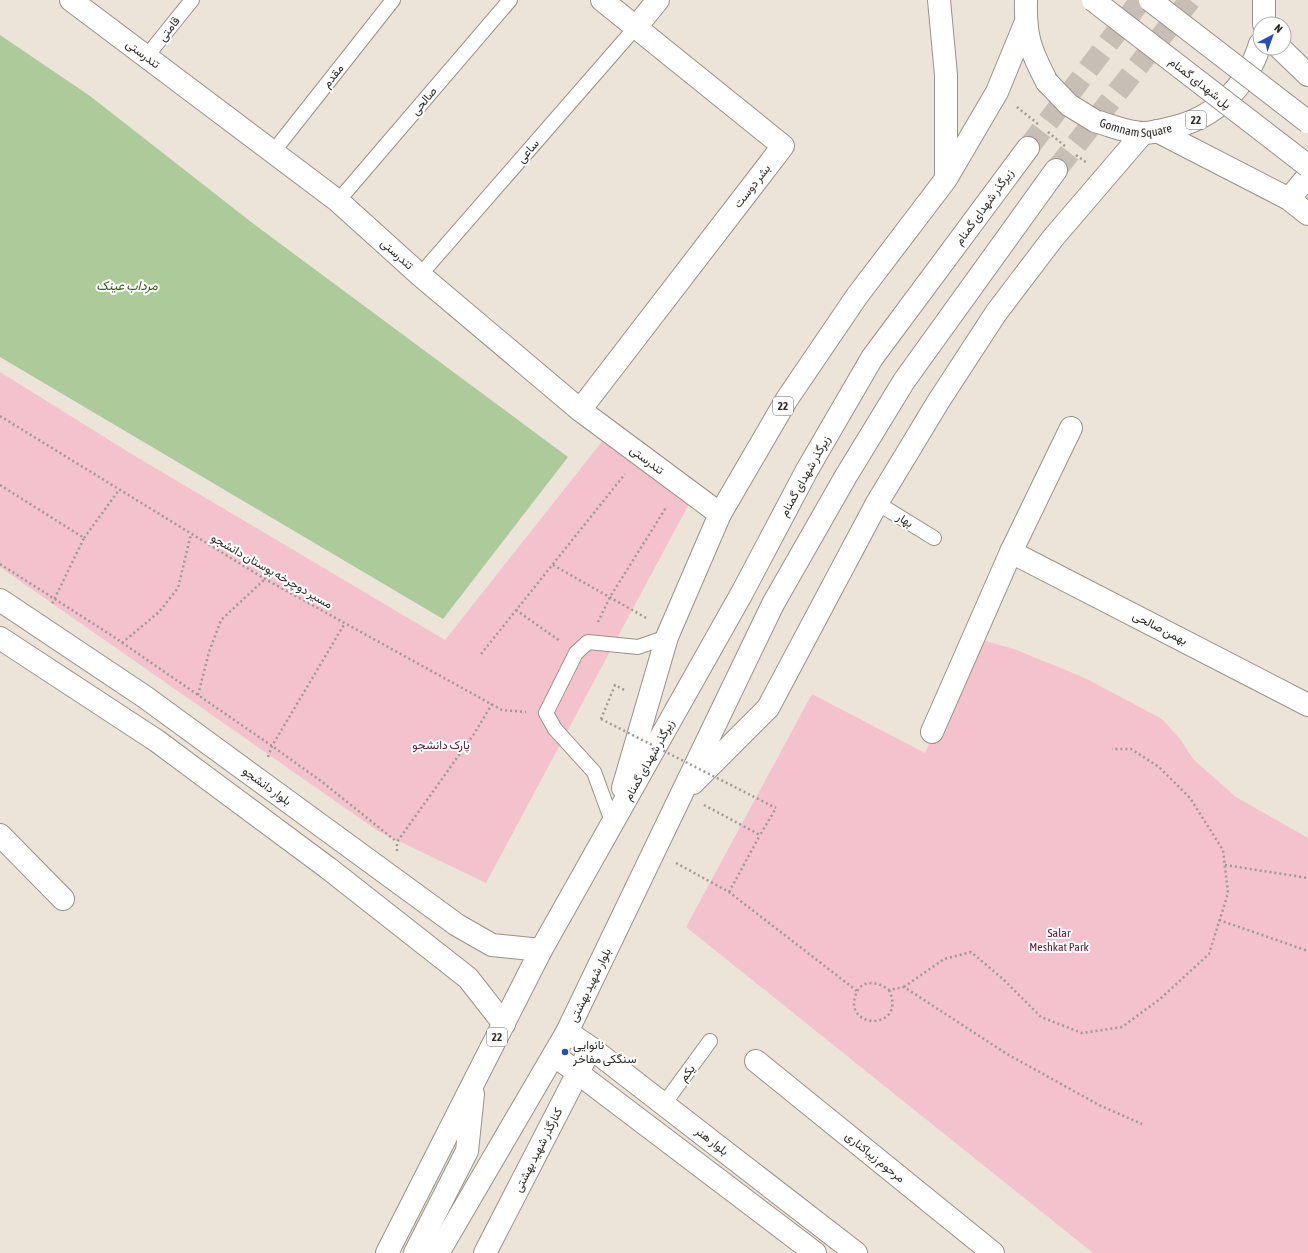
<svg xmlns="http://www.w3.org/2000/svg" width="1308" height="1253" font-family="'Asap Condensed',Vazirmatn,sans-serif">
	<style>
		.green { fill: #f3c2cd }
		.water { fill: #acca9a }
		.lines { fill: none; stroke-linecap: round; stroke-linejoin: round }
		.trunk-tunnel { stroke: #c7bfb5; stroke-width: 22; stroke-dasharray: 22 11; stroke-linecap: butt }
		.service-casing { stroke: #9a9187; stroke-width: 16 }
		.minor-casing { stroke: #9a9187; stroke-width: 24 }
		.tertiary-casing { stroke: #9a9187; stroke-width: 24 }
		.trunk-casing { stroke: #9a9187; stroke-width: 24 }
		.path { stroke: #a09a92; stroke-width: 2.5; stroke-dasharray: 2 3; stroke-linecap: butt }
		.service { stroke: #fff; stroke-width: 14 }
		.minor { stroke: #fff; stroke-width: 22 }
		.tertiary { stroke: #fff; stroke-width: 22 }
		.trunk { stroke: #fff; stroke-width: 22 }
		.trunk-bridge-casing { stroke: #9a9187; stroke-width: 24; stroke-linecap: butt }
		.path-bridge { stroke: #a09a92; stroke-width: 2.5; stroke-dasharray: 2 3; stroke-linecap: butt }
		.trunk-bridge { stroke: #fff; stroke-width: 22 }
		.poi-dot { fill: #284dbc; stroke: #fff; stroke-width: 1.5 }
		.labels { text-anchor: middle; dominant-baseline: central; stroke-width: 4; stroke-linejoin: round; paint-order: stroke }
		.shield { fill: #fff; stroke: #6d6b68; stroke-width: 1 }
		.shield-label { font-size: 11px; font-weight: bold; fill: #2e2b27 }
		.street-label { font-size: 12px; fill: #2e2b27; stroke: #fff }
		.park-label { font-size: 12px; fill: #5d172f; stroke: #fff }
		.poi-label { font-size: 12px; fill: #2e2b27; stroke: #fff; text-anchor: start }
		.water-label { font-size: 13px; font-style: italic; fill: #375c1a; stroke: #fff }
	</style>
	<rect width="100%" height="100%" fill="#ede4d9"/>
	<g class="green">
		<path d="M0,372l130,81 315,187 159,-201 86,63 -204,381 -108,-52 -378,-264z"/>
		<path d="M975,638l39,11 71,29 77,41 18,20 14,21 42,37 72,41v415h-215l-407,-326 126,-233 113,59z"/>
	</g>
	<path class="water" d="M0,35l90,61 165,129 313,232 -125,162 -443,-262z"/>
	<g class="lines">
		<g class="trunk-tunnel">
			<path d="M1028,148l113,-148"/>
			<path d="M1056,170l134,-170"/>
		</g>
		<g class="service-casing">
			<g id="service">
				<path d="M146,57l46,-57"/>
				<path d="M273,152l120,-152"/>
				<path d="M338,201l172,-201"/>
				<path d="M420,275l216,-248"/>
				<path d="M877,503l57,35"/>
				<path d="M613,824l-19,-52 -39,-43 -9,-16 30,-60 12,-11 50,5 29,-10"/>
				<path d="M664,1104l46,-63"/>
			</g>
		</g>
		<g class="minor-casing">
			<g id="minor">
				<path d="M71,0l267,201 82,74 160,135 140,104"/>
				<path d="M636,27l22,-27"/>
				<path d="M580,410l203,-264 -181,-146"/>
				<path d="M1011,552l297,153"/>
				<path d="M932,732l79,-180 60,-124"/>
				<path d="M0,835l63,64"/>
				<path d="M756,1061l237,192"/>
			</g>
		</g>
		<g class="tertiary-casing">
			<g id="tertiary">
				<path d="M0,600l145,97 312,228 35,20 49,5"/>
				<path d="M0,638l157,103 171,127 140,110 36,46"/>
				<path d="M567,1032l24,16 265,205"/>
				<path d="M554,1055l261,198"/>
				<path d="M485,1253l100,-194"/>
			</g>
		</g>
		<g class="trunk-casing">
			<g id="trunk">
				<path d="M939,0l7,75v103"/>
				<path d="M1026,0c-1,36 4,50 21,82"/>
				<path d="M1264,24v-24"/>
				<path d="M1280,48l28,27"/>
				<path id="s1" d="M1095,121c15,4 33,12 49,12 9,0 18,-3 27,-5 44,-10 76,-41 89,-84"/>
				<path d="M1157,131l132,68 19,15"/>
				<path d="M1289,199l19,-23"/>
				<path d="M693,783l75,-75 109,-205 61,-101 58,-89 57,-75 90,-105"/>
				<path d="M623,788l44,-151 53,-123 67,-115 70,-103 89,-117 51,-87 28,-68"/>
				<path d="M387,1253l154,-303 201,-357 65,-123 65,-112 156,-210"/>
				<path d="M415,1253l52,-102 6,-57"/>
				<path d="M438,1253l129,-221 206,-428 73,-128 58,-95 152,-211"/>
			</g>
		</g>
		<g class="path">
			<path d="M1017,107l21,17"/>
			<path d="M1048,132l18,15"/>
			<path d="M1076,155l11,8"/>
			<path d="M0,416l265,163 237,131 24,2"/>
			<path d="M0,485l84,53 -32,66"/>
			<path d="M84,538l35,-48"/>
			<path d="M0,564l111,71 161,111 49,35 76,61"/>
			<path d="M553,565l95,54"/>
			<path d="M516,610l44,31"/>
			<path d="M598,622l12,-25 57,-91"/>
			<path d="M122,643l37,-31 19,-24 13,-54"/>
			<path d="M481,654l144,-180"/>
			<path d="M198,695l11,-43 12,-32 44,-41"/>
			<path d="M601,719l14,-34 11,6"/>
			<path d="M268,757l4,-11 73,-123"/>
			<path d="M704,805l56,30 16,-27"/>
			<path d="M397,851v-9l77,-108 18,-30"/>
			<path d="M676,863l53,29 128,99"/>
			<path d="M1225,865l83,13"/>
			<path d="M729,892l31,-57"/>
			<path d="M1219,920l89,31"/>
			<path d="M904,987l40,-28 27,-7 32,27 38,38 41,16 40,-6 38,-28 49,-45 19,-61 -5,-43 -33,-52 -31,-31 -28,-18h-19"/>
			<path d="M889,990c19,41 -47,40 -33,4 6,-16 23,-12 33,-4l15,-3 103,67 92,51 43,19"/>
		</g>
		<use href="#service" class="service"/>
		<use href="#minor" class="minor"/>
		<use href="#tertiary" class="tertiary"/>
		<use href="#trunk" class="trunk"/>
		<g class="trunk-bridge-casing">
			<g id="trunk-bridge">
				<path d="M1093,0l215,166"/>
				<path d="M1150,0l158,122"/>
				<path d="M1047,82l22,23 26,16"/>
			</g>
		</g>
		<path class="path-bridge" d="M601,719l175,89"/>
		<use href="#trunk-bridge" class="trunk-bridge"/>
	</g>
	<circle class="poi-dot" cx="565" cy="1052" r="4"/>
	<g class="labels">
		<g class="shield">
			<rect x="1186" y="111" width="20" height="18" rx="3"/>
			<rect x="773" y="397" width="20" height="18" rx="3"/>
			<rect x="487" y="1028" width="20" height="18" rx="3"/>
		</g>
		<g class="shield-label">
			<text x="1196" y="120">22</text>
			<text x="783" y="406">22</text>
			<text x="497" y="1037">22</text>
		</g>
		<g class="street-label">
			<text transform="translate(169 29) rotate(-52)">قامتی</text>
			<text transform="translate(143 54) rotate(37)">تندرستی</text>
			<text transform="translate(333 76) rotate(-52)">مقدم</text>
			<text transform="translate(1200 83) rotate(38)">پل شهدای گمنام</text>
			<text transform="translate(424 101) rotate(-50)">صالحی</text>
			<text stroke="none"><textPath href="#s1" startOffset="42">Gomnam Square</textPath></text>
			<text transform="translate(528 151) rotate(-49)">ساعی</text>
			<text transform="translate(752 186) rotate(-52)">بشر دوست</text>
			<text transform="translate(984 207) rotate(-54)">زیرگذر شهدای گمنام</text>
			<text transform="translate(397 254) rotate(42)">تندرستی</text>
			<text transform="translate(647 460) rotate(37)">تندرستی</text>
			<text transform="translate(805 476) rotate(-61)">زیرگذر شهدای گمنام</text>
			<text transform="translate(905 520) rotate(32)">بهار</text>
			<text transform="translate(272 571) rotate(30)">مسیر دوچرخه بوستان دانشجو</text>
			<text transform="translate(1160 628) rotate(27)">بهمن صالحی</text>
			<text transform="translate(649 760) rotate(-61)">زیرگذر شهدای گمنام</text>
			<text transform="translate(267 786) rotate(36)">بلوار دانشجو</text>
			<text transform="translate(590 985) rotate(-64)">بلوار شهید بهشتی</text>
			<text transform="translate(687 1073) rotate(-53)">یکم</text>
			<text transform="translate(712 1141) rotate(38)">بلوار هنر</text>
			<text transform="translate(538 1150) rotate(-63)">کنارگذر شهید بهشتی</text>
			<text transform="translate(875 1157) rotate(39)">مرحوم زیباکناری</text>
		</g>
		<g class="park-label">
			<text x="441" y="745">پارک دانشجو</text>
			<text x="1059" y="933">Salar<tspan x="1059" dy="14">Meshkat Park</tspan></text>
		</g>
		<g class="poi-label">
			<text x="573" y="1045">نانوایی<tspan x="573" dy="14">سنگکی مفاخر</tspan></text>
		</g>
		<g class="water-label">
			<text x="127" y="285">مرداب عینک</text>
		</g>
	</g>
	<g transform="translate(1272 36) rotate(41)"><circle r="19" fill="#ffffff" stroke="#abaaa9"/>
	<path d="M0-3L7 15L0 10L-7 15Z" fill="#284dbc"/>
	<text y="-6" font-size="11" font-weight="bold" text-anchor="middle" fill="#2e2b27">N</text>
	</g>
</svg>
